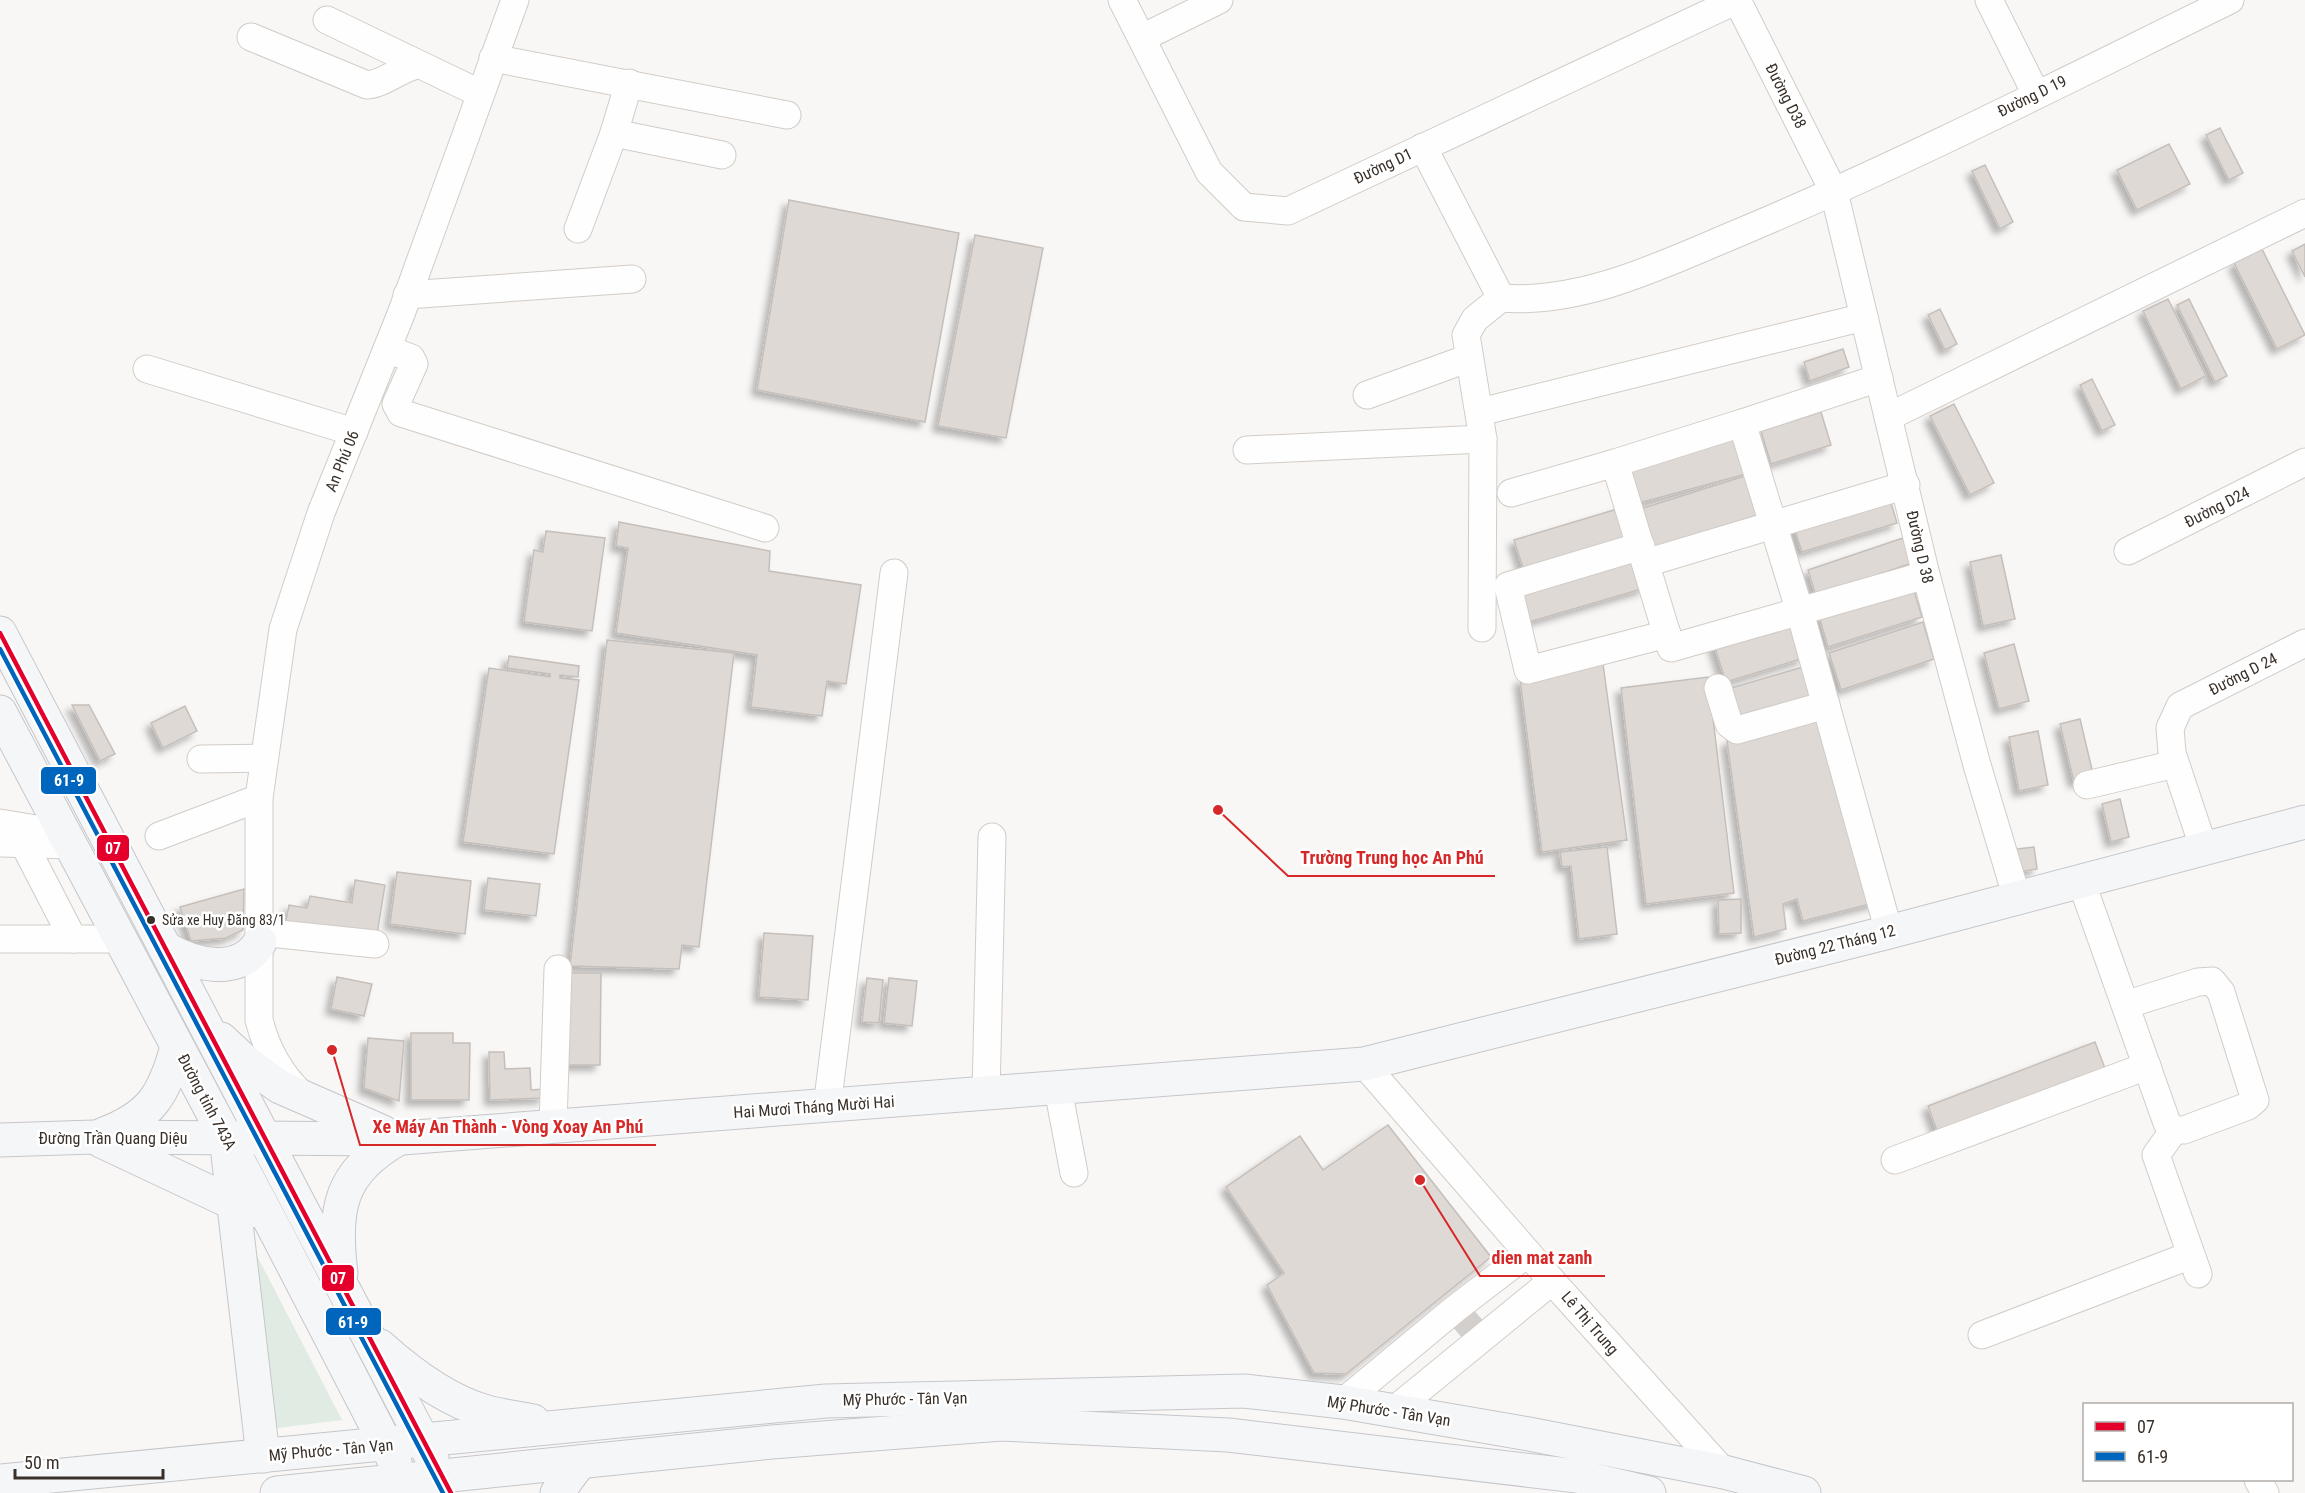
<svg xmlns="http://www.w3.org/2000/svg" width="2305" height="1493" font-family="'Roboto Condensed',sans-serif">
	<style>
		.green { fill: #dfebe3 }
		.building { fill: #dfd9d5; stroke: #c5bfbb; stroke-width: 1.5; filter: url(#shadow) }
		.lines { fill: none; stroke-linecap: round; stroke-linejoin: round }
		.minor-tunnel { stroke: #d3cfcc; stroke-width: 27; stroke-dasharray: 27 14; stroke-linecap: butt }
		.minor-casing { stroke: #d1ccc7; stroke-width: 29 }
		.major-casing { stroke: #c5c6ca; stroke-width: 35 }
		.minor { stroke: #fefefe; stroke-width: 27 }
		.major { stroke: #f5f6f8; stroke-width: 33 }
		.bus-1-casing { stroke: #fff; stroke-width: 9 }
		.bus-2-casing { stroke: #fff; stroke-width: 9 }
		.bus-1 { stroke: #e4002b; stroke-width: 4.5 }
		.bus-2 { stroke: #0065bd; stroke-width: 4.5 }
		.bus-dot { fill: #393029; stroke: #fff; stroke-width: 2 }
		.labels { text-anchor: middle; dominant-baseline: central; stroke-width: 5; stroke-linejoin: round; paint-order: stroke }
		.bus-label { font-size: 14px; fill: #393029; stroke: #fff; text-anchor: start }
		.street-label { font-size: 16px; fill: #393029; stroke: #fff }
		.leader { fill: none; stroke: #d62828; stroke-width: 2 }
		.callout-dot { fill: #d62828; stroke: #fff; stroke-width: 2 }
		.callout-label { font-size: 18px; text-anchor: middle; font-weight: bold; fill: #d62828; stroke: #fff; stroke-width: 5; stroke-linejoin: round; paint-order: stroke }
		.line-badge { stroke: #fff; stroke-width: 2 }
		.badge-label { font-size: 16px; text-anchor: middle; font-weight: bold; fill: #fff }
	</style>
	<defs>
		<filter id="shadow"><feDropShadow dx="-5.5" dy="5.5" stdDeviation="3" flood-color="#0004"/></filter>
	</defs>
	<rect width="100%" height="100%" fill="#f9f7f5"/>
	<path class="green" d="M254,1250l88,170 -72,9z"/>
	<g class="building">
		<path d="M2220,128l23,45 -14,7 -23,-45z"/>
		<path d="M2169,144l21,40 -53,26 -20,-40z"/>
		<path d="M1985,165l28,57 -13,7 -28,-58z"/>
		<path d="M789,200l170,33 -34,189 -168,-32z"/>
		<path d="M975,235l68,13 -37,190 -68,-12z"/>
		<path d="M2305,244v33l-13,-26z"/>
		<path d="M2262,249l43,86 -28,14 -43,-86z"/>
		<path d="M2168,299l38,77 -25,13 -38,-78z"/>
		<path d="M2189,299l38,77 -12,6 -38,-77z"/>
		<path d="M1940,309l17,35 -12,6 -17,-35z"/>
		<path d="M1843,349l6,18 -39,14 -6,-19z"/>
		<path d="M2092,379l23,46 -13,6 -22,-46z"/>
		<path d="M1954,404l40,79 -24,12 -40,-79z"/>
		<path d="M1821,412l10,33 -60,19 -10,-33z"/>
		<path d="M1736,438l10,36 -107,29 -10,-36z"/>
		<path d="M1748,475l13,39 -111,35 -13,-39z"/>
		<path d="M1888,492l9,31 -95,29 -10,-31z"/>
		<path d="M1624,507l11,37 -109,33 -12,-37z"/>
		<path d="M619,522l151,29 -1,20 92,14 -15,99 -19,-3 -5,35 -71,-9 6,-52 -141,-22 12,-85 -12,-2z"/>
		<path d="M546,531l59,7 -13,93 -68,-9 10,-72 9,2z"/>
		<path d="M1903,538l9,25 -96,33 -8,-26z"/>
		<path d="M1634,552l11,36 -116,34 -11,-36z"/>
		<path d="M2001,555l14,64 -32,7 -13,-64z"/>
		<path d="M1912,584l10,33 -94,30 -10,-34z"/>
		<path d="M1791,618l13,40 -78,24 -13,-40z"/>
		<path d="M1923,622l11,37 -93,31 -12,-37z"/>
		<path d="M607,640l127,13 -35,294 -17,-2 -3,24 -109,-3z"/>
		<path d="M2014,644l15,57 -30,8 -15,-56z"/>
		<path d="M509,656l70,10 -1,11 -18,-2v3l19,2 -25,174 -91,-12 26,-174 61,9v-3l-43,-6z"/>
		<path d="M1603,664l24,176 -85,12 -22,-173z"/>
		<path d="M1806,666l8,29 -81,25 -9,-30z"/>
		<path d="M1708,677l26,216 -88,11 -25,-216z"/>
		<path d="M72,705h17l26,49 -15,7z"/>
		<path d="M185,706l12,25 -34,17 -12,-25z"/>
		<path d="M1818,711l60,191 -75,19 -6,-22 -14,5 3,25 -32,8 -27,-196z"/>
		<path d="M2080,719l14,59 -20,4 -14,-58z"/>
		<path d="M2038,731l10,54 -29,6 -10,-54z"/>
		<path d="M2120,799l9,38 -18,5 -9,-38z"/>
		<path d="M1607,847l10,87 -38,5 -8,-73 -9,1 -2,-15z"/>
		<path d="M2034,847l3,22 -24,4 -4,-23z"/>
		<path d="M397,872l74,9 -6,53 -75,-10z"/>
		<path d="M488,878l52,6 -4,32 -52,-6z"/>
		<path d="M355,880l30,5 -9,55 -91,-15 4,-20 18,3 3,-12 42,7z"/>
		<path d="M244,889l-1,41 -17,8 -35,3 -11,-34z"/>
		<path d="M1741,899v34l-22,1 -1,-34z"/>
		<path d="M764,933l49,3 -5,64 -49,-3z"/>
		<path d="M567,973h34l-1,92h-34z"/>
		<path d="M337,977l35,7 -8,32 -33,-7z"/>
		<path d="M867,978l16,2 -4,43 -17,-1z"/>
		<path d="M889,978l28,3 -5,45 -28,-3z"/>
		<path d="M411,1033h42v10h17l-1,57h-58z"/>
		<path d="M368,1038l36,3 -5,60 -35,-13z"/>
		<path d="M2095,1042l11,29 -167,65 -11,-30z"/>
		<path d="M489,1052h15l1,17 25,-1 1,22 13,-1v9l-54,2z"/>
		<path d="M1388,1125l103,132 -145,117 -32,-1 -47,-88 17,-12 -58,-86 74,-51 23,34z"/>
	</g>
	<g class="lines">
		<path class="minor-tunnel" d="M1455,1309l26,30"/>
		<g class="minor-casing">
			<g id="minor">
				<path d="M1122,0l87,172 35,35 44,4 449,-211"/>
				<path d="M1737,0l97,192 92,383 51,190 40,133"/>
				<path d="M1989,0l47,94"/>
				<path d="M327,20l152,73"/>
				<path d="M251,37l116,48c17,-1 32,-16 50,-20"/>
				<path d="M1142,38l77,-38"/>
				<path d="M493,58l294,57"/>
				<path d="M614,133l108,22"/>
				<path d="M1423,147l78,151c83,7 167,-36 242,-67 166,-70 326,-152 487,-231"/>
				<path d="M578,229l36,-96 15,-50"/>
				<path d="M407,295l225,-16"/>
				<path d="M387,349l24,9 3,6 -18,40 5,9 364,115"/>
				<path d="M147,369l207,63"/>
				<path d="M1879,378l-137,45 58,189 89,320"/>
				<path d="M1367,395l102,-37"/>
				<path d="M1480,412l384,-95"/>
				<path d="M1888,417l417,-204"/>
				<path d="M1742,423l-127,40 56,185 255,-73"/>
				<path d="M1247,450l236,-11"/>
				<path d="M1511,493l104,-30"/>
				<path d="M1641,546l-133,40 20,84 139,-36"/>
				<path d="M2128,551l177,-89"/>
				<path d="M1646,563l260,-78"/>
				<path d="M1482,628l1,-189 -17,-104 9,-16 26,-21"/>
				<path d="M1718,688l11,36 8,6 89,-25"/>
				<path d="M201,759l63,-1"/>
				<path d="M2087,785l88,-21"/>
				<path d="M0,823l42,7"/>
				<path d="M159,836l100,-38"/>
				<path d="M0,843l70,2"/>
				<path d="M24,844l49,95"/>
				<path d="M2204,849l-32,-96 -2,-25 10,-22 125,-63"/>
				<path d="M2081,881l86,242 7,7h10l64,-24 7,-6 -34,-108 -9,-11 -14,1 -73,23"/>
				<path d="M260,932l115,12"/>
				<path d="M0,939h120"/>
				<path d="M1364,1064l188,217 172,191"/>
				<path d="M1058,1089l16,84"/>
				<path d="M986,1094l6,-257"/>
				<path d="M302,1095c-21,-20 -36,-47 -43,-75v-222l24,-169 38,-116 80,-199 114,-314"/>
				<path d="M827,1107l67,-534"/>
				<path d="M553,1125l5,-156"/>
				<path d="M2174,1130l-18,25 42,119"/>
				<path d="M1895,1160l252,-94"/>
				<path d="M1982,1335l209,-80"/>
				<path d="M1343,1402l112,-93 73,-56"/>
				<path d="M1393,1411l159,-130"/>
				<path d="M2258,1480l7,13"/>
			</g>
		</g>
		<g class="major-casing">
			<g id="major">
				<path d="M0,633l432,825"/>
				<path d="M0,712l276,520 119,230"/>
				<path d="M165,948c29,17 75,29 95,-6"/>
				<path d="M221,1039l28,26 31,22 103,45"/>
				<path d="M104,1134c48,-18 60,-40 73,-87"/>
				<path d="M0,1140l94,-3 295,2 975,-75 525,-132 416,-110"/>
				<path d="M101,1141l149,70"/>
				<path d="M228,1155l35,301"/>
				<path d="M341,1273c-8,-63 -2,-101 57,-134"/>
				<path d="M380,1346c30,27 67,55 107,66 15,4 31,6 46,9"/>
				<path d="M0,1481l826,-80 418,-10 99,11 186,32 195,38 80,21"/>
				<path d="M277,1493l495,-51 229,-18 227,11 349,41 72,17"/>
				<path d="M557,1493l23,-31"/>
			</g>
		</g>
		<use href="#minor" class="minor"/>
		<use href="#major" class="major"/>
		<g class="bus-1-casing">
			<path id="bus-1" d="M0,633l451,860"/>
		</g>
		<g class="bus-2-casing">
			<path id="bus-2" d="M0,649l443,844"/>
		</g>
		<use href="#bus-1" class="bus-1"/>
		<use href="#bus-2" class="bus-2"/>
	</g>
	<circle class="bus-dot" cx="151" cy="920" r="5"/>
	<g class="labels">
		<g class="bus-label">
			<text x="162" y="920">Sửa xe Huy Đăng 83/1</text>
		</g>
		<g class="street-label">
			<text transform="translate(1786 96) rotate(63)">Đường D38</text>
			<text transform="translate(2032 96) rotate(-26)">Đường D 19</text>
			<text transform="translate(1383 166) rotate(-25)">Đường D1</text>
			<text transform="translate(342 461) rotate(-68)">An Phú 06</text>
			<text transform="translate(2217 507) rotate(-27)">Đường D24</text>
			<text transform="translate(1920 547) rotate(77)">Đường D 38</text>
			<text transform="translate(2243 674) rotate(-27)">Đường D 24</text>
			<text transform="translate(1835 945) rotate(-14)">Đường 22 Tháng 12</text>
			<text transform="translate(207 1102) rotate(62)">Đường tỉnh 743A</text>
			<text transform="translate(814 1107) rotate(-4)">Hai Mươi Tháng Mười Hai</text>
			<text x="113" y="1138">Đường Trần Quang Diệu</text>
			<text transform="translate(1590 1323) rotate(49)">Lê Thị Trung</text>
			<text transform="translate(905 1399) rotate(-1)">Mỹ Phước - Tân Vạn</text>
			<text transform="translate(1389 1411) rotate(9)">Mỹ Phước - Tân Vạn</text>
			<text transform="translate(331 1450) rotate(-5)">Mỹ Phước - Tân Vạn</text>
		</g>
	</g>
	<path class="leader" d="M1218 810L1288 876H1495M332 1050L360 1145H656M1420 1180L1480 1276H1605"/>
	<g class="callout-dot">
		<circle cx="1218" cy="810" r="6"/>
		<circle cx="332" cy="1050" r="6"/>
		<circle cx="1420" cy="1180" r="6"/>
	</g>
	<g class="callout-label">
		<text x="1392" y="864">Trường Trung học An Phú</text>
		<text x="508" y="1133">Xe Máy An Thành - Vòng Xoay An Phú</text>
		<text x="1542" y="1264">dien mat zanh</text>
	</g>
	<g class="line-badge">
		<rect x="40" y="766" width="57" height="29" rx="6" fill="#0065bd"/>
		<rect x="96" y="834" width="34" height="28" rx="6" fill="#e4002b"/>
		<rect x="321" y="1264" width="34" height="28" rx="6" fill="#e4002b"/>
		<rect x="325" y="1307" width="57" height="29" rx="6" fill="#0065bd"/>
	</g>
	<g class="badge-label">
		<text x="69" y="786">61-9</text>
		<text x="113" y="854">07</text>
		<text x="338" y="1284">07</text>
		<text x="353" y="1328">61-9</text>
	</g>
	<rect x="2083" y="1403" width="210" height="78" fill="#ffffff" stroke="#b0aca9" stroke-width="1.5"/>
	<rect x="2095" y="1422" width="30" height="9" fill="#e4002b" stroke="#b0aca9" stroke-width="1.5"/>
	<text x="2137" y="1433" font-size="18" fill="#393029">07</text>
	<rect x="2095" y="1452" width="30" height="9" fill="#0065bd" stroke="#b0aca9" stroke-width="1.5"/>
	<text x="2137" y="1463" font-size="18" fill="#393029">61-9</text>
	<path d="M15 1469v9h148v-9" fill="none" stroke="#393029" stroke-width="3"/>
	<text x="24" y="1469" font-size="18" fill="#393029" stroke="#ffffff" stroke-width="4.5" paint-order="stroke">50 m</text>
</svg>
